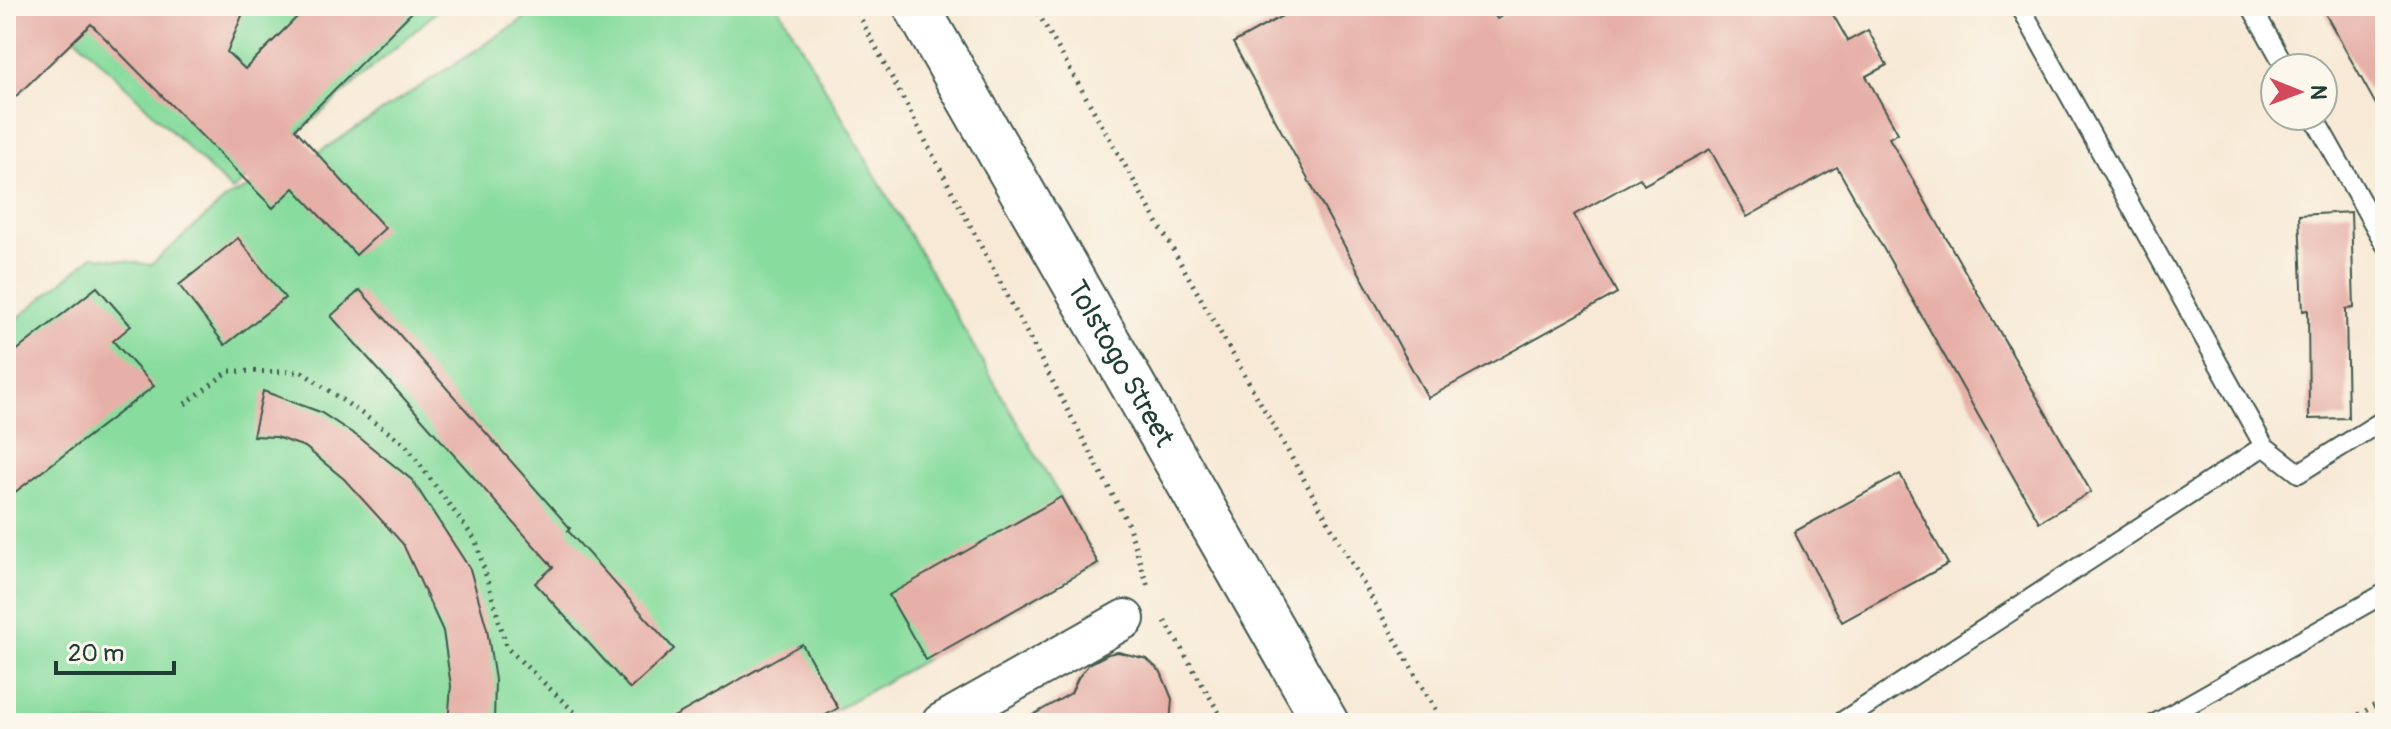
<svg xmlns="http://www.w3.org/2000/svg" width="2391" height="729" font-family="Pangolin,sans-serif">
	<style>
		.green { fill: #87dc9e; stroke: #538c69; stroke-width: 2 }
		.building { fill: #e6b0a8 }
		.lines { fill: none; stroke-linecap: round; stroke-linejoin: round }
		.service-casing { stroke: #3f574c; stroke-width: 22 }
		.minor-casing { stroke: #3f574c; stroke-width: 42 }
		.secondary-casing { stroke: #3f574c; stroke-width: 48 }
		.path { stroke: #3f574c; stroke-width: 5; stroke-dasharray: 2 6; stroke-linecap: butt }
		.service { stroke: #fff; stroke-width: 18 }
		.minor { stroke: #fff; stroke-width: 38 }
		.secondary { stroke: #fff; stroke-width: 44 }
		.labels { text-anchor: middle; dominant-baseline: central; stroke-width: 6; stroke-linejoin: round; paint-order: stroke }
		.street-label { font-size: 28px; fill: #1f3d34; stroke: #fbf7ec }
	</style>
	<rect width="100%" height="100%" fill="#fbf7ec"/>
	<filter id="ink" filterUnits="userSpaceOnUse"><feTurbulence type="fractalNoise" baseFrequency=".0125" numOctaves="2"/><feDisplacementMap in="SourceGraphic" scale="16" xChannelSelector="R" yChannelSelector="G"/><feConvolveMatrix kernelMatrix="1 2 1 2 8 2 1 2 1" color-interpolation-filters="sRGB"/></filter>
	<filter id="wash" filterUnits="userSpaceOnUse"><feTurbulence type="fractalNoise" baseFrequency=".006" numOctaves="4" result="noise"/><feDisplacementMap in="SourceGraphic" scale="32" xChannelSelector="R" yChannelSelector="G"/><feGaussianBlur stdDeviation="1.8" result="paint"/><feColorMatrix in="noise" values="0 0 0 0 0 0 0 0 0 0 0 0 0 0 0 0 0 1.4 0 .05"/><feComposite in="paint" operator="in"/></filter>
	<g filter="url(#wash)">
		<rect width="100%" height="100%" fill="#f7e9d5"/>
		<g class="green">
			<path d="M44,6h399l-211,185z"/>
			<path d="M544,6h234l320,557 -286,160h-806v-395l87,-72 58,9 77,-68 77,-36z"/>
		</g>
		<g id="blocks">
			<g class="building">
				<path d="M6,6h240l-19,46 18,17 63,-63h110l-123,123 90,99 -29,27 -62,-67 -21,20 -182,-184 -85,82z"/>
				<path d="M1300,6h190l7,13 23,-13h308l20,35 20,-11 19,35 -21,11 32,57 -9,5 202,354 -52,30 -202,-355 -90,50 -37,-68 -66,36 -4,-7 -66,37 43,78 -189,105 -195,-355z"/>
				<path d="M2321,6h64v115z"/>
				<path d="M2351,212l3,96 -8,1 2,109 -39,1 -1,-109 -5,1 -4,-96z"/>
				<path d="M238,238l47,60 -60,47 -46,-60z"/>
				<path d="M97,287l34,39 -18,15 41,45 -148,113v-140z"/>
				<path d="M360,290l210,238 -2,3 106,118 -44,40 -95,-106 18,-16 -222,-251z"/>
				<path d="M263,391l57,21 40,26 52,42 58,89 17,60 8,51 -1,43h-46l3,-37 -8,-55 -40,-87 -59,-65 -39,-32 -29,-10 -23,-1z"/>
				<path d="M1900,474l48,90 -106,58 -48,-90z"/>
				<path d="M1061,497l37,66 -172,97 -37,-65z"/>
				<path d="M802,644l36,64 -26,15h-149z"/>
				<path d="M1118,652l29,7 14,13 11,27 -2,24h-151l52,-30 7,-15 11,-14 19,-10z"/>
			</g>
		</g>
	</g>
	<g filter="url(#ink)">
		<use href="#blocks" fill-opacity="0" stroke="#3f574c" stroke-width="2"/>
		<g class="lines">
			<g class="service-casing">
				<g id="service">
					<path d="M2251,6l35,62"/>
					<path d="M2313,116l72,128"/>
					<path d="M2264,446l35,27 86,-54"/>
					<path d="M1840,723l424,-277 -244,-440"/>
					<path d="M2156,723l229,-130"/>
				</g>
			</g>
			<g class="minor-casing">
				<path id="minor" d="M941,723l184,-104"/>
			</g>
			<g class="secondary-casing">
				<g id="secondary">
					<path id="s1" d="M916,6l410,717"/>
				</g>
			</g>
			<g class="path">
				<path d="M854,6l274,518 20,63"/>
				<path d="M1034,6l409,717"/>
				<path d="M185,404l44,-33 73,1 102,71 72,98 31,107 79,75"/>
				<path d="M1165,621l60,102"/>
				<path d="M2345,723l40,-24"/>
			</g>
			<use href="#service" class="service"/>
			<use href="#minor" class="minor"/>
			<use href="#secondary" class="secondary"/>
		</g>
	</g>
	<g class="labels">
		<g class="street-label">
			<text stroke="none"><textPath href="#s1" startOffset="412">Tolstogo Street</textPath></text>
		</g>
	</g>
	<rect width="2391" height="729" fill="none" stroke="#fbf7ec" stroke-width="32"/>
	<g transform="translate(2299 92) rotate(91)"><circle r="38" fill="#fbf7ec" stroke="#a3ada2" stroke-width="2"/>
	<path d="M0-6L14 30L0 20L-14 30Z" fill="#d1495b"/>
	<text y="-12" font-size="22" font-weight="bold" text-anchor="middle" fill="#1f3d34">N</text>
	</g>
	<path d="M56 661v12h118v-12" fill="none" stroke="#1f3d34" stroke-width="4"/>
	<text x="68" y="661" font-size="24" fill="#1f3d34" stroke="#fbf7ec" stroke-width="6" paint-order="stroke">20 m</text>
</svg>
